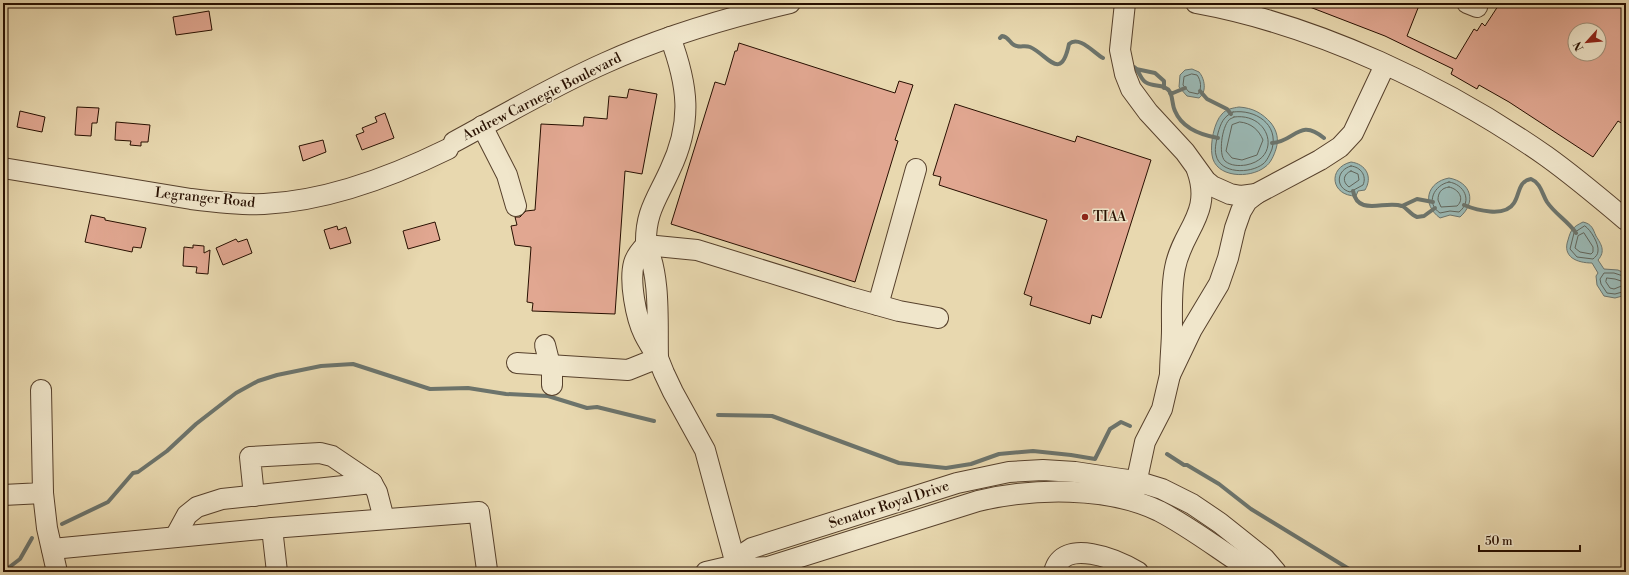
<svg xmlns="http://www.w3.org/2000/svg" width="1629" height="575" font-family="'Libre Bodoni',serif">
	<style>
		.water { fill: #9ab8b4; stroke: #6c746c }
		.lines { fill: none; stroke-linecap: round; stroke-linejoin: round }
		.shore { stroke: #60645a; stroke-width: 1 }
		.stream { stroke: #6c746c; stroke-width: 4 }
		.building { fill: #e1a791; stroke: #270f00; fill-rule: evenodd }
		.minor-casing { stroke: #57412c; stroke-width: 22 }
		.minor { stroke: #f0e6cb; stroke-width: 20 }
		.poi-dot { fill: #8f2418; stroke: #f0e6cb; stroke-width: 1.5 }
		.labels { text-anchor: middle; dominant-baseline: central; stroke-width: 3; stroke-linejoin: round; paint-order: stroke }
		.street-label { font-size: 14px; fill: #270f00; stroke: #f0e6cb }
		.poi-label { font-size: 14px; fill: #270f00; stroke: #f0e6cb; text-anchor: start }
	</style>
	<rect width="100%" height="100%" fill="#e8d8af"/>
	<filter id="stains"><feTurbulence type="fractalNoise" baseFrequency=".005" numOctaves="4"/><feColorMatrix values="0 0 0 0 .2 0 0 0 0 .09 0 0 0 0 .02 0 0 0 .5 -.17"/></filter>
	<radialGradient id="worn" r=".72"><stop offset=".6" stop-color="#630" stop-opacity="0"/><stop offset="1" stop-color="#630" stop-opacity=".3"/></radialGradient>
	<g class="water">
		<path d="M1192,69l7,3c6,7 8,20 0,26l-12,-2 -8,-9 1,-12 5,-5z"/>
		<path d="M1239,107c14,1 23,6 32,16 6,8 8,16 5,26 -2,6 -5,14 -11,18 -15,12 -50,11 -53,-12 -2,-11 2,-33 10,-41 4,-5 11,-6 17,-7z"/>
		<path d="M1351,162c15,2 22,15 14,28l-7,1 -2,5c-25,0 -29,-28 -5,-34z"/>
		<path d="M1449,178c22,4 28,24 11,39l-10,-2 -10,3c-19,-14 -13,-36 9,-40z"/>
		<path d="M1583,222c9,2 10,7 13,14 5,8 10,15 2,24l6,9 14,1 8,4v21l-11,3 -11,-2 -7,-11 -1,-9 2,-3 -6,-10c-15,0 -30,-6 -24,-23 3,-11 5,-13 15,-18z"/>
	</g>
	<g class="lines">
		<g class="shore">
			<path d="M1192,74l5,1c4,5 5,14 1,19l-9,-2 -6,-7 1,-8z"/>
			<path d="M1233,112c22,-3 46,12 39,37 -2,5 -5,12 -9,15 -13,10 -43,10 -47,-9 -2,-7 1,-15 2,-22 3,-10 5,-16 15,-21z"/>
			<path d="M1234,117c36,-5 49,41 12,48 -7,1 -15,1 -21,-4 -7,-7 -3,-34 4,-41 0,-1 4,-2 5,-3z"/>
			<path d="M1240,122c11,1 19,8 23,18l-6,15 -15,5 -10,-2 -6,-7 6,-26z"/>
			<path d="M1351,166c10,1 16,10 12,19l-13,7c-15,-4 -14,-22 1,-26z"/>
			<path d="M1351,171l7,3 1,6 -10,7c-7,-5 -6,-13 2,-16z"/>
			<path d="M1449,182c15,2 24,19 10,30l-9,-1 -10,2c-15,-10 -6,-28 9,-31z"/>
			<path d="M1449,187c10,2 16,12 8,19l-16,1 -3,-7c0,-7 3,-12 11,-13z"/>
			<path d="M1585,226c6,4 14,18 13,25 0,4 -3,6 -5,8l-16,-2 -7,-8 4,-16z"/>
			<path d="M1584,233l9,14v5l-2,2 -11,-2 -5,-4 3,-12z"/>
			<path d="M1626,277l-12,-4h-10l-4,6 1,5 6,9 8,1 11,-3"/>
			<path d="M1607,278l8,1 9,3v3l-10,4 -4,-1 -4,-6z"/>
		</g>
		<g class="stream">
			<path d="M1000,38l2,-2c7,1 7,6 12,9 5,3 11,0 16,2 18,8 31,36 39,-3 10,-9 25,9 34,14"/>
			<path d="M1134,67c6,4 6,13 13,16 8,4 18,1 23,9 3,6 2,13 5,19 7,17 26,24 43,27"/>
			<path d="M1136,69l19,4 9,8v7"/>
			<path d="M1200,91l7,8 20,10 4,5"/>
			<path d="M1170,93h3l12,-5"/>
			<path d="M1272,143c23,-1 27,-26 52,-5"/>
			<path d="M1353,191c5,26 32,9 49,15 5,2 9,9 15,11l7,-1 11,-8"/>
			<path d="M1464,205c12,5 41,13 50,-2 6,-9 4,-22 17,-24 10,4 11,15 16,23 8,12 21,19 29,31"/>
			<path d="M1402,206l15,-7 16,3"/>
			<path d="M718,415l54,1 127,47 47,5 25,-4 28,-10 34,-3 38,4 24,4 15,-30 11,-7 9,4"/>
			<path d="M1167,454l17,11h3l32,19 32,25 103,63"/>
			<path d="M62,524l46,-22 25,-29 5,-1 29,-21 29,-27 40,-31 22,-12 19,-6 44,-9 32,-2 77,25 38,-1 38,6 42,2 39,12 10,-1 57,14"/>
			<path d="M3,572l17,-13 12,-21"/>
		</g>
	</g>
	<g class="building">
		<path d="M1302,3h118l-13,33 49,23 18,-30 3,2 5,-8 3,3 15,-23h126v123l-8,-5 -25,36 -84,-55 -30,-17 -2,4 -26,-15 2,-5 -68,-33 -83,-32zM1575,30h24v24h-24z"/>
		<path d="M209,11l3,19 -36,5 -3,-18z"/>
		<path d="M739,43l156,50 4,-12 14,4 -18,55 3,1 -43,141 -184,-58 44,-142 10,3 10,-34h2z"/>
		<path d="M629,89l28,5 -15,80 -17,-3 -10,143 -83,-3 1,-8 -6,-1 4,-55 -16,-2 -4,-19 6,-1 -2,-8h5l6,-6 9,-1 6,-86 42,2 1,-9 23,2 2,-23 18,2z"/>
		<path d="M955,104l120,38 2,-6 74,24 -50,158 -9,-3 -2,9 -60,-19 2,-8 -8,-3 23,-74 -108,-35 2,-8 -8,-2z"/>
		<path d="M77,107l22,1 -2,15h-5l-1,13 -16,-1z"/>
		<path d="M20,111l25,6 -3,15 -25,-5z"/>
		<path d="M385,113l9,25 -32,12 -6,-15 8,-3 -2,-4 15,-6 -2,-5z"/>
		<path d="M116,122l34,3 -2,17h-7v4l-11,-1 1,-4 -16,-1z"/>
		<path d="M323,140l3,12 -23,9 -4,-15z"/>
		<path d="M91,215l14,3v2l41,8 -5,20 -8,-1 -1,5 -47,-10z"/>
		<path d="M435,222l5,18 -32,9 -5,-18z"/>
		<path d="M337,226l1,4 8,-3 5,16 -21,6 -6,-19z"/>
		<path d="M236,239l2,3 9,-3 5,14 -29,12 -7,-17z"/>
		<path d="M193,245l11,1v7l6,-3 -2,24 -12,-1 1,-6 -14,-1 1,-19 9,1z"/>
	</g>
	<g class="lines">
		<g class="minor-casing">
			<g id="minor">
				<path d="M1125,3l-5,47 5,24 6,15 17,23 37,40 21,29 6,5 18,8 11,2 15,-2 64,-34 20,-13 13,-14 32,-68"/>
				<path d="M1196,3c121,22 250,83 350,153 28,20 54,42 80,64"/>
				<path d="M1467,3l10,4 1,-4"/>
				<path d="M670,37c18,48 23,85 0,133 -13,29 -25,42 -24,75l51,5 152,47 50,14 39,7"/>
				<path d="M482,126l25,49 9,31"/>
				<path d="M454,142c50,-27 99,-56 151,-79 59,-27 121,-45 185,-60"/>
				<path d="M3,168l188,31c24,3 49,6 73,5 64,-3 127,-27 184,-55"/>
				<path d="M1197,170c16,44 -15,60 -22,98 -4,20 -3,41 -3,61 0,15 -2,31 -2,46l22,-46 27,-45 9,-26 7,-30 6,-17 6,-10 9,-7"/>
				<path d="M646,245c15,32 11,79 12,113 -5,-8 -10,-16 -14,-24 -8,-16 -15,-53 -10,-71 2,-7 7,-13 12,-18z"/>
				<path d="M878,305l38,-136"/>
				<path d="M545,345l7,28v12"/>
				<path d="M517,363l111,7 30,-12 6,15 9,19 32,58 33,122"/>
				<path d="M43,493l4,35 10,44"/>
				<path d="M1134,493l11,-51 17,-33 8,-34"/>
				<path d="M3,495l40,-2 -2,-103"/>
				<path d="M254,496l-4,-39 70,-4 12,3 40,27"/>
				<path d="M272,528l207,-16 8,58"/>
				<path d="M175,537l12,-22 10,-8 25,-8 150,-16 5,9 7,27"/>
				<path d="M52,549l220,-21 5,44"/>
				<path d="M736,565l10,-13 6,-4 205,-65 52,-11 34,-2 32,2 46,7 15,2 26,8 30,15 28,19 44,35 12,14"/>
				<path d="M706,572l30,-7 13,3 19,-1 210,-66c55,-13 129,-15 181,10 33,17 63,41 95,61"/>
				<path d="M1054,572c9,-36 64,-12 84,0"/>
			</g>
		</g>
		<use href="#minor" class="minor"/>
	</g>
	<circle class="poi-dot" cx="1085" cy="217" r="4"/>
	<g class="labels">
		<g class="street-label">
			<text transform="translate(542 97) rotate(-27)">Andrew Carnegie Boulevard</text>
			<text transform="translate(205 198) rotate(6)">Legranger Road</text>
			<text transform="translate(889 505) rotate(-18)">Senator Royal Drive</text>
		</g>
		<g class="poi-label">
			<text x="1093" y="217">TIAA</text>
		</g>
	</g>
	<rect width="1629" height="575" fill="none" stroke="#e8d8af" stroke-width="16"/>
	<rect x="4" y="4" width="1621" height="567" fill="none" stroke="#270f00" stroke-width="2"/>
	<rect x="8" y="8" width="1613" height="559" fill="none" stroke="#270f00"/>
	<g transform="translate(1587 42) rotate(243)"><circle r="19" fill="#f0e6cb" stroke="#a0907a"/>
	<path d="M0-3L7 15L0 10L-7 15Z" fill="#8f2418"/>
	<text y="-6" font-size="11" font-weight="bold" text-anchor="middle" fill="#270f00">N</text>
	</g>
	<path d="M1479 545v6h101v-6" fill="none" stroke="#270f00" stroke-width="2"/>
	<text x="1485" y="545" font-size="12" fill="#270f00" stroke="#f0e6cb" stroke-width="3" paint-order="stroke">50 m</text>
	<rect width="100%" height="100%" filter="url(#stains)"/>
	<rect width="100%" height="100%" fill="url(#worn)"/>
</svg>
